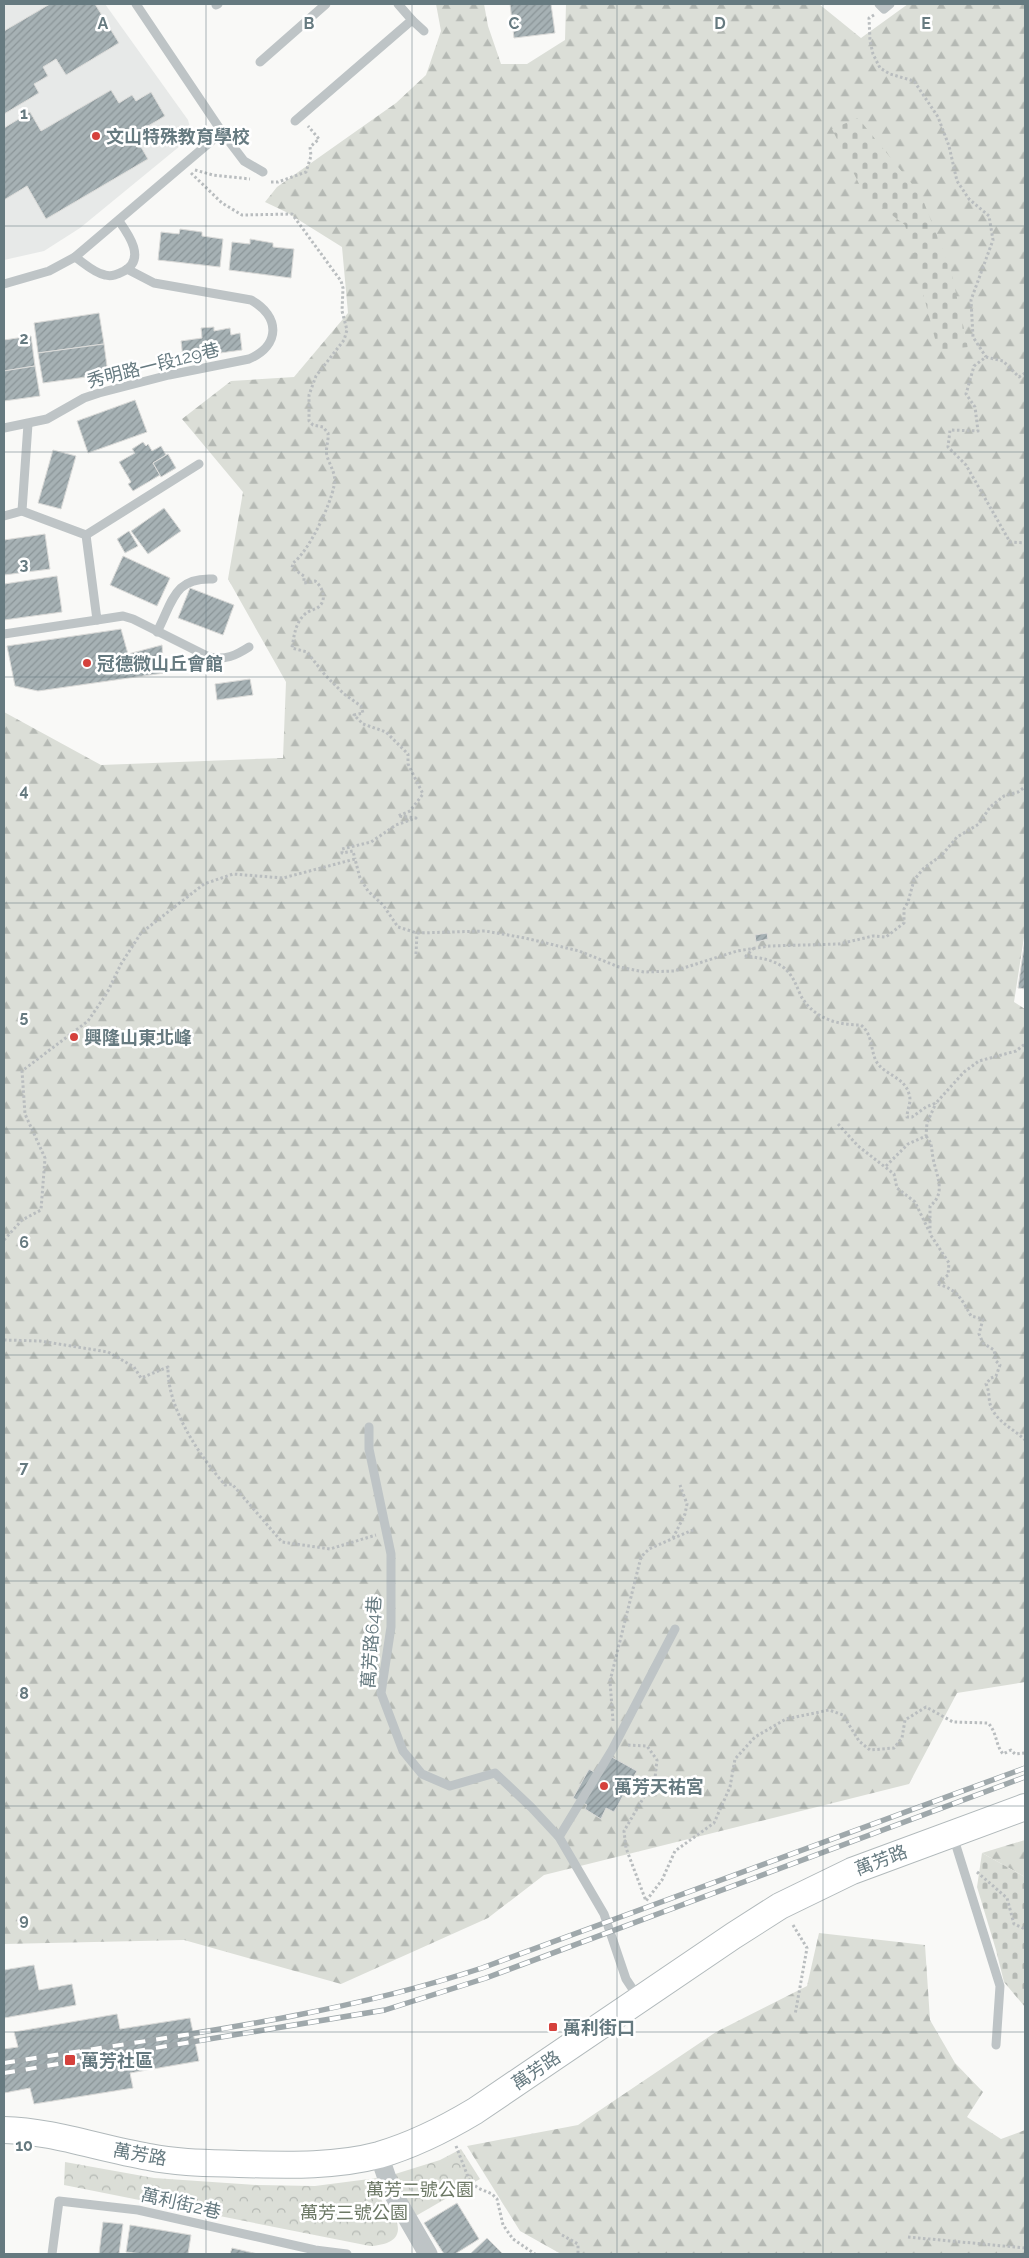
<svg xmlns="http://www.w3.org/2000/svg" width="1029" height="2258" font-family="Raleway,'Noto Sans TC',sans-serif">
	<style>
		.built { fill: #e7e9e8 }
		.forest { fill: url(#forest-firs) }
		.cemetery { fill: url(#cemetery-stones) }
		.park { fill: url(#park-crowns) }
		.building { fill: url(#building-hatch); stroke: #dbdbd9 }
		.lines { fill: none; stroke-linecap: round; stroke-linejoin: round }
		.secondary-casing { stroke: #b1b9bb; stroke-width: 28 }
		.path { stroke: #b9bdbf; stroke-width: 3; stroke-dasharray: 2.5 2.5; stroke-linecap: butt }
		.lane { stroke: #bec4c6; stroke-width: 9 }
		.street { stroke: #bec4c6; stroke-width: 19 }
		.secondary { stroke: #fff; stroke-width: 26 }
		.rail-casing { stroke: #9fa8ab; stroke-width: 5.5 }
		.rail { stroke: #fff; stroke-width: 4; stroke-dasharray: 11; stroke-linecap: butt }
		.grid { fill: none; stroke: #667a80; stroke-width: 1; stroke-opacity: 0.55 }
		.poi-dot { fill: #d5413c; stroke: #fff; stroke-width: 2 }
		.labels { text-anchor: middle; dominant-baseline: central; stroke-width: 5; stroke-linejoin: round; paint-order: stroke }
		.poi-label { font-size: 18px; font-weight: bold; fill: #667a80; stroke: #fff; text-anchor: start }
		.street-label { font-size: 18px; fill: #667a80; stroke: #fff }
		.park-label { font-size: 18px; fill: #6c7865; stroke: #fff }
		.grid-label { font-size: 16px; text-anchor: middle; font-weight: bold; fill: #667a80; stroke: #fff; stroke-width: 5; stroke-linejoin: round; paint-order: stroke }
	</style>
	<defs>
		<pattern id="forest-firs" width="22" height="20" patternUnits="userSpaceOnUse" patternTransform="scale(1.25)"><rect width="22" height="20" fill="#dbded7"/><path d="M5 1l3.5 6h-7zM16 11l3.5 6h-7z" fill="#b5b9b4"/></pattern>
		<pattern id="cemetery-stones" width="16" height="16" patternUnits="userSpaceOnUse" patternTransform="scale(1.25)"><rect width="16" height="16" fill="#dbded7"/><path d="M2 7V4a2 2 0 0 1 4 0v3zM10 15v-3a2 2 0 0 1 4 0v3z" fill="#b5b9b4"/></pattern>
		<pattern id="park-crowns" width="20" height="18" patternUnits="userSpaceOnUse" patternTransform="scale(1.25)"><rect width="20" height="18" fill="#dbded7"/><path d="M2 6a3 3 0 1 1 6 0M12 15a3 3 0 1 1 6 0" fill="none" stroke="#b5b9b4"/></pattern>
		<pattern id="building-hatch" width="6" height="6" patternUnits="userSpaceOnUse" patternTransform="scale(1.25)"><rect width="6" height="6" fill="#a6b1b4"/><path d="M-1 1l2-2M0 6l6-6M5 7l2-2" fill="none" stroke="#8b9598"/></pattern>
	</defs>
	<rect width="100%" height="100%" fill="#f9f9f7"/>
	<path class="built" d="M8,4h97l83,116 3,11 -5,10 -106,87 -36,23 -40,9v-254z"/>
	<g class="forest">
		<path d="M436,4h48l4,22 13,38h26l38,-24 1,-36h253l42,34 47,-34h117v927l-11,71 11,7v673l-68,11 -48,91 -365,91 -56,43 -147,66 -157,-44 -180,4v-1232l97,53 182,-7 3,-76 -58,-103 15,-87 -61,-73 49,-38 63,-4 54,-64 -6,-66 -56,-35 -21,-10 12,-15 119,-84 30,-28 15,-44z"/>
		<path d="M1025,1840v37l-43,-24z"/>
		<path d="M819,1933l106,12 5,75 25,43 28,29 -16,25 34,22 24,-9v124h-464l-41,-23 -53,-85 111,-21 138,-93 91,-46z"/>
	</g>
	<g class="cemetery">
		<path d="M858,118l63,77 30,76 17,76 -30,3 -33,-125 -41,-31 -32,-65z"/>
		<path d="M982,1853l43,24v130l-21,-25 -8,-32 -19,-63z"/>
	</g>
	<g class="park">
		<path d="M461,2149l19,30 -66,38 -22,-42 48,-15z"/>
		<path d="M65,2162l89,16 103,7 58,1 62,-8c1,7 2,16 5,23 4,7 11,12 14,19 8,20 -10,25 -26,26l-306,-61z"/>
	</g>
	<g class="building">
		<path d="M50,4h45l24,39 -53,32 -10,-16 -13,8 5,9 -14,8 5,9 -35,21v-83z"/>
		<path d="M510,4h41l4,29 -41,5z"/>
		<path d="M111,90l8,13 13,-8 4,6 15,-9 14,24 -17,10 8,13 -15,8 7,12 -102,60 -19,-33 -23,14v-72l26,-16 11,19z"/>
		<path d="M180,229l22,3v4l21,3 -3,28 -62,-7 3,-28 18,2z"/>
		<path d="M250,239l23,4v4l21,2 -3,29 -62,-8 3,-28 18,2z"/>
		<path d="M99,313l5,31 -66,9 -4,-30z"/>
		<path d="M214,327v4l16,-3 1,7 9,-2 2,17 -59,8 -2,-17 21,-3 -1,-10z"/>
		<path d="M31,336l4,30 -31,5v-31z"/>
		<path d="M104,344l4,30 -65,9 -5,-30z"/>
		<path d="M35,366l5,30 -36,5v-30z"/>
		<path d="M135,400l12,32 -59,21 -11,-32z"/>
		<path d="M143,442l3,4 2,-2 4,7 9,-5 5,9 -13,8 7,12 -27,16 -5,-7 3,-2 -12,-20 16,-9 -3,-4z"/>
		<path d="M53,450l23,6 -15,53 -23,-6z"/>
		<path d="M168,454l8,14 -15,9 -8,-14z"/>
		<path d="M164,508l17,23 -33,23 -17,-23z"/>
		<path d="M129,531l9,15 -13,7 -8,-14z"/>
		<path d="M45,534l5,35 -46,6v-35z"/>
		<path d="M123,556l47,22 -13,28 -47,-21z"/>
		<path d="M57,576l5,36 -58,8v-36z"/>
		<path d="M190,588l44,17 -11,30 -45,-17z"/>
		<path d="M121,629l7,25 34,-9 2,28 -126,18 -23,-5 -8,-40z"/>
		<path d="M250,679l3,16 -36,5 -2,-16z"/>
		<path d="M767,933l1,6 -12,3 -1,-7z"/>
		<path d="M1025,939v50l-7,-1z"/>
		<path d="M610,1756l27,15 -23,41 -8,-4 -5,11 -16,-10 2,-4 -14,-7 16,-29 10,6z"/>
		<path d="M34,1965l5,25 33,-6 4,21 -72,13v-48z"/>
		<path d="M117,2014l3,15 70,-11 9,43 -69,12 3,15 -99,16 -4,-16 -26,5v-44l14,-2 -4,-15z"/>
		<path d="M457,2203l22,36 -24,15h-11l-20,-31z"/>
		<path d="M103,2222l20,2 -4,30h-20z"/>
		<path d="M130,2225l61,10 -3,19h-46l-16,-2z"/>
		<path d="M487,2238l16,16h-33z"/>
		<path d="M232,2248l26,6h-28z"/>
	</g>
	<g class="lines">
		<g class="secondary-casing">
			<path id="secondary" d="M4,2130c49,1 96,19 145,27 29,6 60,6 90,7 46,1 95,3 140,-9 34,-10 66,-26 96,-44l258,-175 47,-30 72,-35 173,-64"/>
		</g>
		<g class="path">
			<path d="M874,15l-5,3 1,23 3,13 7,14 10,6 24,7 24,36 11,29 8,35 12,18 20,17 4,24 -22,60 2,37 13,20"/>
			<path d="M195,170l18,5 37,4"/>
			<path d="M191,173l31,30 20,12 50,-1 49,67 2,7 -1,23 5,19 -3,10 -28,36 -7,19v26l4,4 10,2 5,6c1,8 -3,16 -1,23 3,10 10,19 7,30 -4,20 -25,65 -41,77l-1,5 12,8v7l11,-2c8,6 13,20 2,27 -4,2 -9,3 -13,7 -9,9 -10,21 -12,33l15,4 18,23 19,19 17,12 2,7 -9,2 9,9 23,8 22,22v10l15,30 -13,17 -12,5 18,2 -20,7 -25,17 -29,7v4l11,-2 2,8"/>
			<path d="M271,182h7l28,-10 5,-16 -1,-9 9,-8 -11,-13"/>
			<path d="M1025,373l-6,4 -16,-16 -17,-4 -12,9 -8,28 9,13 3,24 -28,-1 -2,17 18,18 44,77 15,1"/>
			<path d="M754,948l-8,8c13,2 26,3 37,11 10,8 13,18 18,29 13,23 37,29 60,29 12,10 9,23 15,36 8,14 29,16 33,33 3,8 -2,15 -2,23h5l14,-10 10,-4 28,-31 15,-11 37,-10 9,-7"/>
			<path d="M416,954l1,-21"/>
			<path d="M838,1124l20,22 36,28 3,14 18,14 14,29"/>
			<path d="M926,1136c7,8 5,12 7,22 3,17 14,35 -3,48v28l19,29 -1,12 -11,9c20,5 24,14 34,32l12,3 -4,15 4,9 11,7 2,11 4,4 -4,11 -5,2 -5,6c4,8 2,15 5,23 7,16 23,22 34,33"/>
			<path d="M886,1166l22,-22 18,-8 1,-13 9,-20"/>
			<path d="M4,1240l18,-20 19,-10 4,-52 -20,-44 -3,-43 66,-50 19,-28 14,-29 20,-31 63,-49 29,-10 50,4 72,-19 5,19 8,13 15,14 15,22 19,6 68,-2 40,7 54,13 40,16 25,5 30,-1 63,-20 32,-5 70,-2 34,-8 13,1 18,-14v-14l4,-7 6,-22 10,-12 18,-13 15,-18 22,-13 11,-17 14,-11 14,-4 7,-5"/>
			<path d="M4,1340l36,1 68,11 26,15 7,11 27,-11c-1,41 31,88 57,118l7,-1 50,58 48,7 46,-14"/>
			<path d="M673,1538l12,-24 2,-10 -7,-19"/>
			<path d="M613,1721l-3,-40 31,-124 8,-8 46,-20"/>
			<path d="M628,1745l19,1 10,14 -2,18 -31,53 2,17 20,53 16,-21 13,-29 39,-28 16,-36 5,-28 20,-22 31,-18 43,-9 14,5 16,26 11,9 24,-2 8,-10 3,-18 21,-13 27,15 35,1c9,9 7,21 15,31l8,-4 4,4 10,-1"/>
			<path d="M977,1872l30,26 7,26 11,5"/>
			<path d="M793,1925l14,23 -12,67"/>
			<path d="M456,2146l14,36 8,6 14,6 5,5 6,26 10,14 22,15"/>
			<path d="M562,2235l16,9v10"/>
			<path d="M908,2237l117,11"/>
		</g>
		<g class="lane">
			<path d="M879,4l5,5 6,-5"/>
			<path d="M216,5l2,-1"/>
			<path d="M412,20l12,11"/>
			<path d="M260,62l66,-58"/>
			<path d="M295,121l117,-101 -14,-16"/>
			<path d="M222,132l22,29 19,11"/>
			<path d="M75,257c9,6 19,16 30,18 7,2 13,-1 19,-4 22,-12 5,-36 -5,-50"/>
			<path d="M4,284l45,-13 26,-14 147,-125 -86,-128"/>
			<path d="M28,424l-6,87 64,24 11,85 26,-4 10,3 76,38c17,3 26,-1 40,-10"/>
			<path d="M4,428l43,-9 37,-21 15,-5 70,-18 80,-16c32,-14 31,-43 2,-59l-97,-17 -27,-14"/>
			<path d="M4,516l18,-5"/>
			<path d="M86,535l113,-71"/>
			<path d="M157,632c16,-31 17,-55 56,-53"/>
			<path d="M4,634l93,-14"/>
			<path d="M369,1427v22l22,105v73l-10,66 22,58 19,23 28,12 45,-13 36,34 28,30 45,77 22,65 12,18"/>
			<path d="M953,1836l47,150 -4,59"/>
			<path d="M559,1837l53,-87 63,-121"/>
			<path d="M52,2254l7,-53 79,9 177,40 32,4"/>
		</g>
		<path class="street" d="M379,2155l12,35 37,64"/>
		<use href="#secondary" class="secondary"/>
		<g class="rail-casing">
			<g id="rail">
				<path d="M4,2063c160,-26 323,-44 478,-95l543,-200"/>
				<path d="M4,2073l381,-63 101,-32 539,-201"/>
			</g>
		</g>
		<use href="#rail" class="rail"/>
	</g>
	<path class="grid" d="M206,4v2250M412,4v2250M617,4v2250M823,4v2250M4,226h1021M4,452h1021M4,677h1021M4,903h1021M4,1129h1021M4,1355h1021M4,1581h1021M4,1806h1021M4,2032h1021"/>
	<g class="poi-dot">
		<circle cx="96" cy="136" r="5"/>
		<circle cx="87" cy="663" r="5"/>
		<circle cx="74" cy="1037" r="5"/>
		<circle cx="604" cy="1786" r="5"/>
		<rect x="548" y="2022" width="10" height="10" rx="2.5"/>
		<rect x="64" y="2054" width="12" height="12" rx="2.5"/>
	</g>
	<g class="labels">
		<g class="poi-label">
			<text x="106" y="136">文山特殊教育學校</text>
			<text x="97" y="663">冠德微山丘會館</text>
			<text x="84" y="1037">興隆山東北峰</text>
			<text x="614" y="1786">萬芳天祐宮</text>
			<text x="563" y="2027">萬利街口</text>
			<text x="81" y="2060">萬芳社區</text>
		</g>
		<g class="street-label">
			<text transform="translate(153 365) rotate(-14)">秀明路一段129巷</text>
			<text transform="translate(371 1642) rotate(-86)">萬芳路64巷</text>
			<text transform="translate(881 1860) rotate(-21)">萬芳路</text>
			<text transform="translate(536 2070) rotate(-34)">萬芳路</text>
			<text transform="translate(140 2154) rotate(10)">萬芳路</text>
			<text transform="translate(181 2203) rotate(13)">萬利街2巷</text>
		</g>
		<g class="park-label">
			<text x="420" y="2189">萬芳二號公園</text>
			<text x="354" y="2212">萬芳三號公園</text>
		</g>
	</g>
	<g class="grid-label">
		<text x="103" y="29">A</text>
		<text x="309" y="29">B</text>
		<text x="514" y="29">C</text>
		<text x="720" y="29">D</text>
		<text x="926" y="29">E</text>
		<text x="24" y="119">1</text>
		<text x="24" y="344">2</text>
		<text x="24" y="570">3</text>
		<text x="24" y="796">4</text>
		<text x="24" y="1022">5</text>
		<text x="24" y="1248">6</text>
		<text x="24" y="1473">7</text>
		<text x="24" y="1699">8</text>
		<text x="24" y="1925">9</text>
		<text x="24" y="2151">10</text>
	</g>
	<rect width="1029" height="2258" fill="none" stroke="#667a80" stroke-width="10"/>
</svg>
